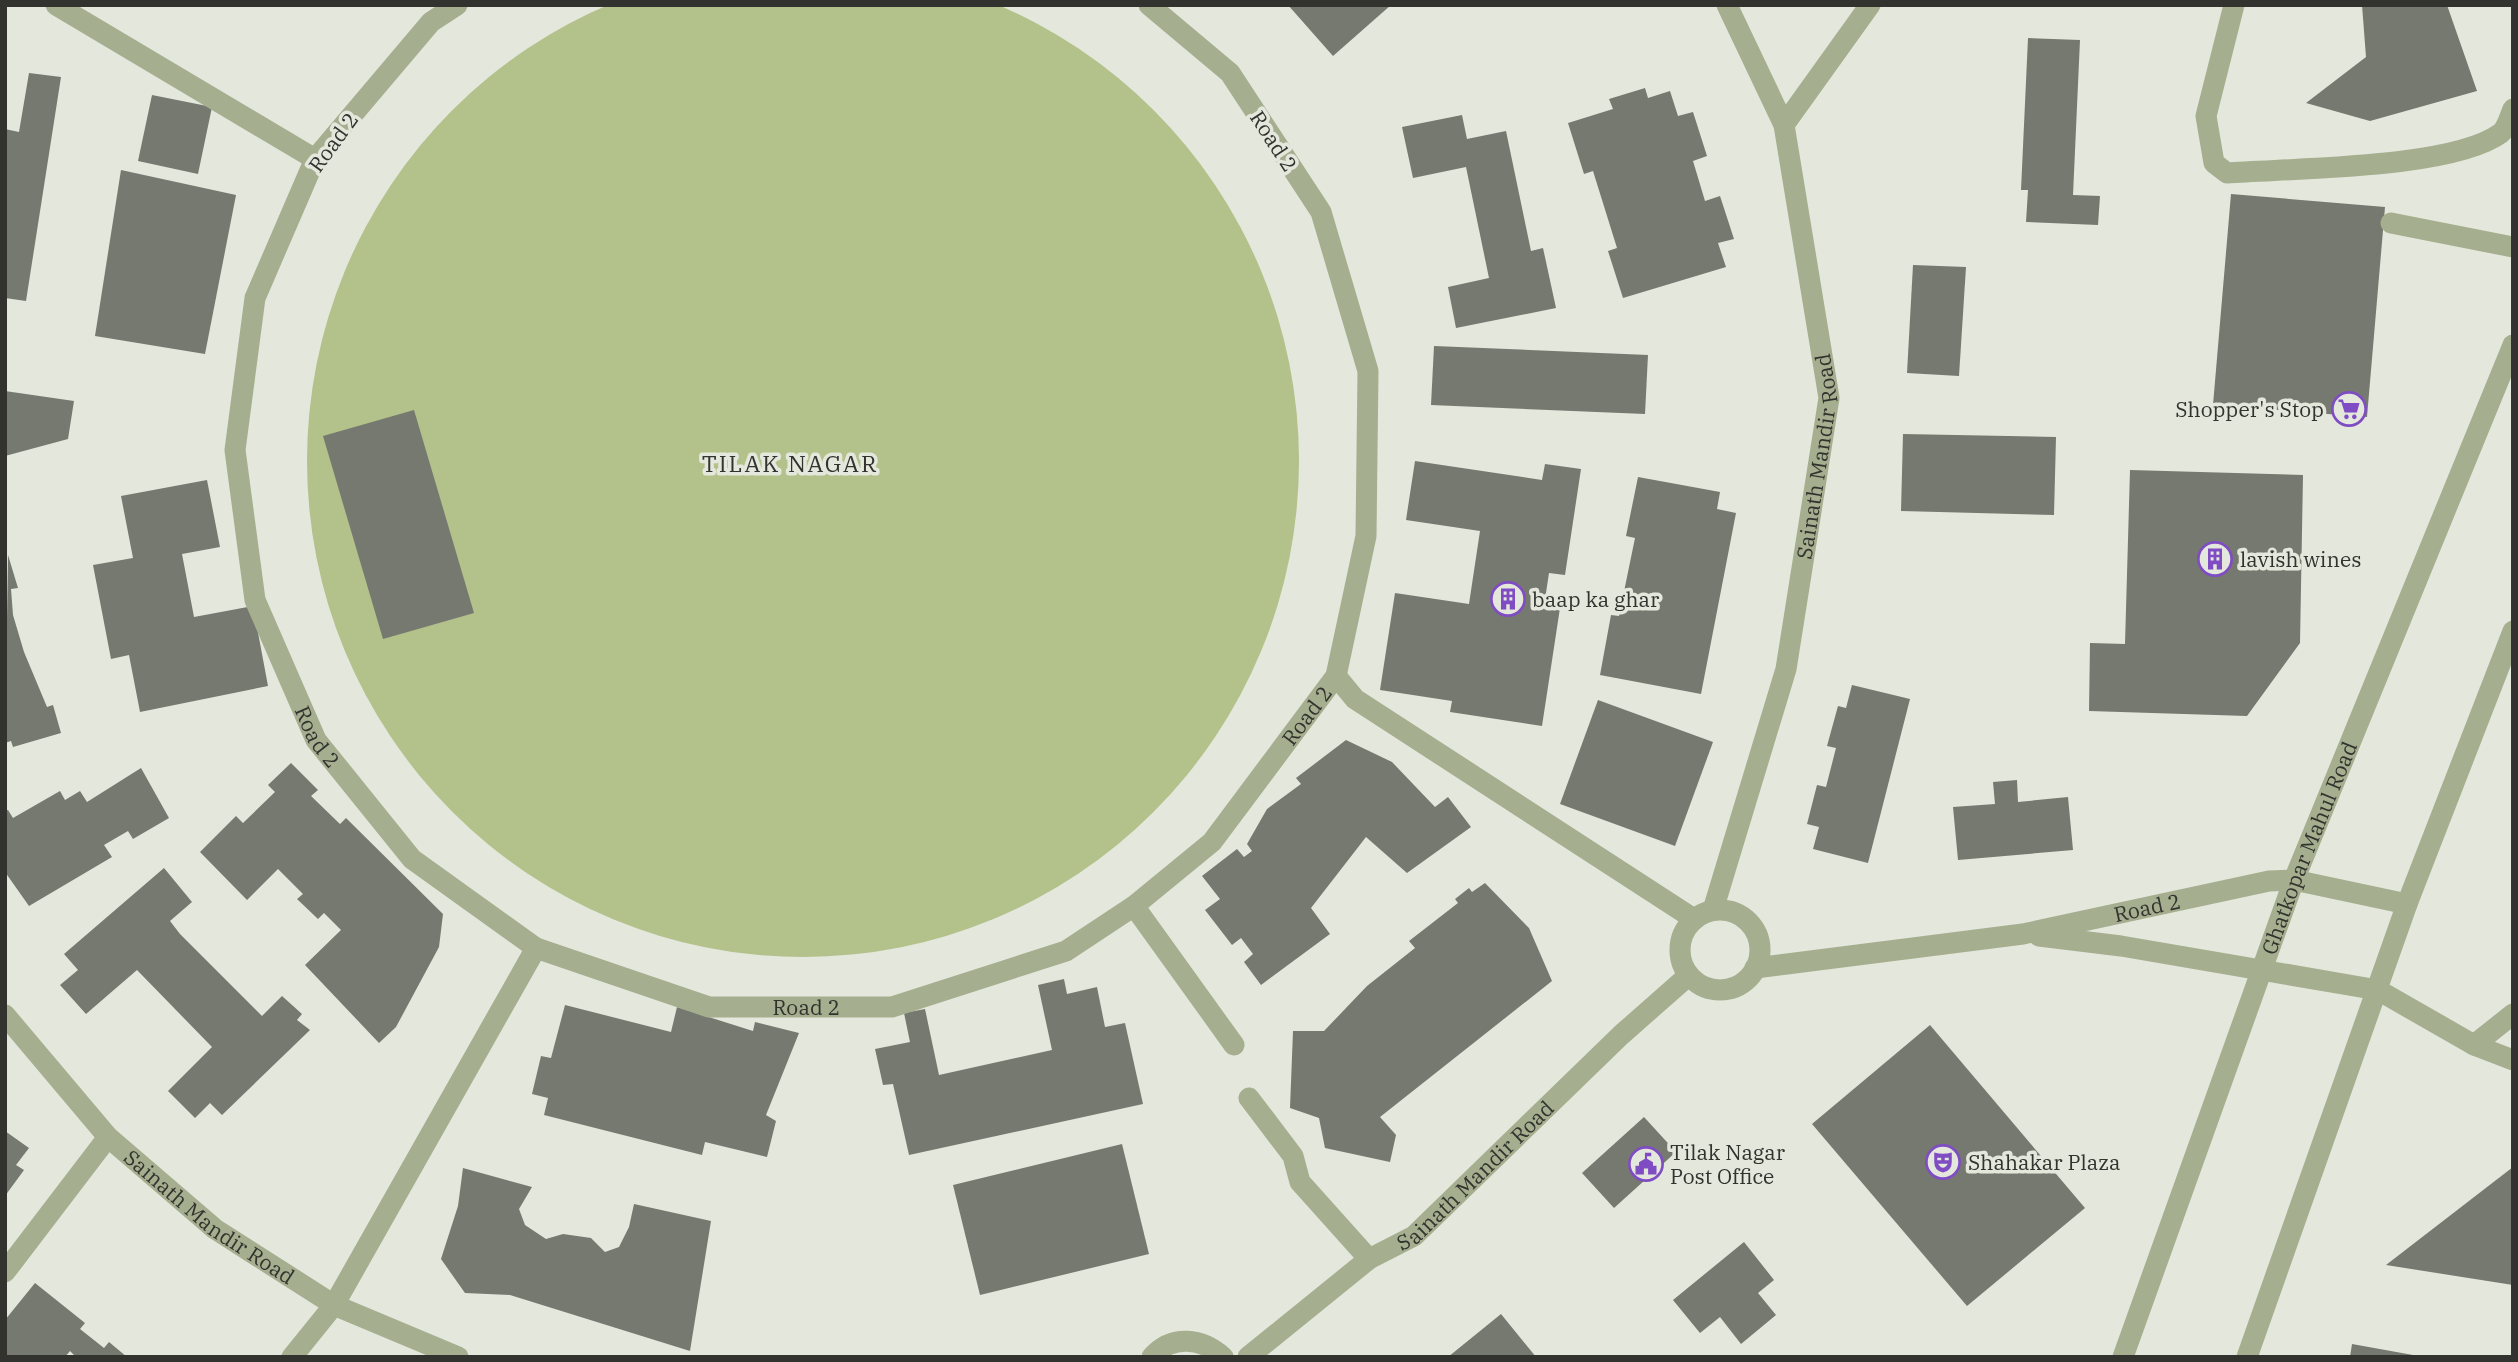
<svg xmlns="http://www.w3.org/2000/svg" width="2518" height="1362" font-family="'IBM Plex Serif',serif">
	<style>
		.green { fill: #b3c18b }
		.building { fill: #76796f }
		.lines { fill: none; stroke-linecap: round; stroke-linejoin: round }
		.minor { stroke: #a5ae8e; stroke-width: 21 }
		.labels { text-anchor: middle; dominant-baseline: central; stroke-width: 7; stroke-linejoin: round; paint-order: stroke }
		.street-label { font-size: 21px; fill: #32332f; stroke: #e4e7dc }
		.poi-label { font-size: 21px; fill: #32332f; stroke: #e4e7dc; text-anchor: start }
		.neighbourhood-label { font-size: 23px; letter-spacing: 2px; fill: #32332f; stroke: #e4e7dc }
	</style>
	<rect width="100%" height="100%" fill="#e4e7dc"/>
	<circle class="green" cx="803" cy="461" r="496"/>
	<g class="building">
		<path d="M1288,5h103l-58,51z"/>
		<path d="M2362,5h85l30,86 -107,30 -64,-18 60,-46z"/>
		<path d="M2028,38l52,2 -7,155 27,1 -2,29 -72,-3 2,-32h-7z"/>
		<path d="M29,73l32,4 -35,224 -21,-3v-169l14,3z"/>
		<path d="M1645,88l3,10 22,-7 8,25 15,-4 14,44 -14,5 12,40 15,-5 14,43 -16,4 8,24 -103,31 -15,-47 9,-3 -24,-77 -9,3 -16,-51 45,-14 -4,-10z"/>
		<path d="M152,95l60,12 -14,67 -60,-13z"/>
		<path d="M1462,115l5,24 39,-8 25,120 12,-3 13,60 -100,20 -8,-41 41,-9 -23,-111 -53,11 -11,-51z"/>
		<path d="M121,170l115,25 -31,159 -110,-18z"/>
		<path d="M2231,194l154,13 -18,210 -154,-12z"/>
		<path d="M1913,265l53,2 -7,109 -52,-3z"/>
		<path d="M1434,346l214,9 -3,59 -214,-9z"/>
		<path d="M5,391l69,10 -6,38 -63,17z"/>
		<path d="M414,410l60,203 -91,26 -60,-203z"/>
		<path d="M1903,434l153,3 -2,78 -153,-4z"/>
		<path d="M1415,461l127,19 3,-16 36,5 -16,106 -16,-2 -5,33 16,2 -18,118 -92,-14 2,-11 -72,-11 15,-97 74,11 11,-73 -74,-11z"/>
		<path d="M2130,470l173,5 -3,168 -53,73 -158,-5 1,-68 35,1z"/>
		<path d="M1638,477l82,15 -3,17 19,4 -35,181 -101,-19 11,-60 8,1 16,-78 -9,-2z"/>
		<path d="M207,480l13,67 -38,7 12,63 59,-11 15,80 -128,26 -11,-57 -18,4 -18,-94 40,-7 -12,-62z"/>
		<path d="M8,555l10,33 -7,1 2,26 11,37 23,55 6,-2 8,28 -48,14 -2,-6 -6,2z"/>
		<path d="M1852,685l58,14 -42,164 -55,-14 6,-22 -12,-3 10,-39 9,2 10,-39 -9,-2 11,-40 8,2z"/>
		<path d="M1598,700l115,42 -38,104 -115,-42z"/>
		<path d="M1346,740l46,22 43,45 13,-10 23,30 -64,46 -41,-36 -55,71 19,26 -69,51 -17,-23 9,-8 -12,-16 -9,7 -27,-35 15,-11 -18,-23 35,-27 7,8 8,-6 -5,-7 20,-35 34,-25 -5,-6z"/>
		<path d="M291,763l27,27 -7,6 29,28 6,-6 97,96 -4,33 -43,80 -17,16 -74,-78 36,-35 -17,-17 -6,6 -21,-20 6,-5 -25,-25 -31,31 -47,-48 36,-36 7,7 32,-31 -7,-7z"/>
		<path d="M141,768l28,50 -36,21 -5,-8 -24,14 8,12 -83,49 -24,-34v-61l3,-1 5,8 47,-27 5,9 15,-9 7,11z"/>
		<path d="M2017,780l1,22 50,-5 5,53 -115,10 -5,-53 42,-3 -2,-22z"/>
		<path d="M164,868l28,34 -22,19 10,13 82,82 20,-20 20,18 -5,6 13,10 -88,85 -12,-12 -15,15 -27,-27 44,-44 -75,-77 -51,44 -26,-29 18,-15 -14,-16z"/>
		<path d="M1485,883l44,45 23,53 -172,136 16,18 -6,27 -65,-14 -6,-30 -29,-10 3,-77h31l43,-45 48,-38 -6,-7 49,-38 -3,-4 14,-11 3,4z"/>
		<path d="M1064,979l3,15 30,-7 8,40 20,-4 18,81 -234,51 -16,-71 -10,1 -8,-36 35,-7 -6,-29 21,-4 14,66 113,-25 -14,-65z"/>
		<path d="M565,1005l106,27 6,-25 76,24 2,-9 44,11 -33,82 10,6 -9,36 -62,-15 -3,13 -158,-40 4,-17 -16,-4 9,-38 10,2z"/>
		<path d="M1930,1025l155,183 -118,98 -155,-182z"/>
		<path d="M1644,1117l32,35 -62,56 -32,-35z"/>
		<path d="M5,1131l24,17 -13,17 8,5 -19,26z"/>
		<path d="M1122,1144l27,110 -169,41 -27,-110z"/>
		<path d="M2513,1167v118l-127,-20z"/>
		<path d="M463,1168l69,19 -13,22 6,16 21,14 17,-5 28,4 14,14 14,-5 10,-20 5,-23 77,17 -21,130 -180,-56 -45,-2 -24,-34 17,-53z"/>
		<path d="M1744,1242l30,38 -16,13 18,22 -35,29 -21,-27 -20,16 -27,-33z"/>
		<path d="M35,1283l50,40 -5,6 24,19 5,-6 18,15h-51l-6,-6 -5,6h-60v-37z"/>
		<path d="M1501,1314l35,43h-88z"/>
		<path d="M2352,1344l61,11v2h-63z"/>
	</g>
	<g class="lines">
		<g class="minor">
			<path d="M56,5l259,154"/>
			<path id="s1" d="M457,5l-26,17 -116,137 -60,139 -20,152 20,150 61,140 96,119 124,89 173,59h183l174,-56 68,-45 78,-64 124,-166 30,-140 2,-165 -47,-159 -91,-139 -81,-68"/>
			<path d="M2234,5l-28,111 8,47 13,10c65,-5 225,-4 274,-40 6,-5 9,-17 12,-24"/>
			<path d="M1784,125l86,-120"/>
			<path d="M2391,223l122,24"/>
			<path d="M1336,676l19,23 339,220"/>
			<path d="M1134,906l100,139"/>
			<circle cx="1720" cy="950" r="40"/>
			<path id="s2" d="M1713,910l73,-241 43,-271 -45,-273 -57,-120"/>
			<path d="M2039,936l82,10 257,44 96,55 39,15"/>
			<path id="s3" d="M1755,968l268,-34 246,-53 25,-1 113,24"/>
			<path id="s4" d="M5,1015l103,122 107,92 119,76 124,52"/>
			<path d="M2474,1045l39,-31"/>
			<path d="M1249,1098l44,58 7,26 69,77"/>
			<path d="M5,1272l103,-135"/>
			<path d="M292,1357l42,-52 202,-357"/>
			<path d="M1152,1357c20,-23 50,-19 71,0"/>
			<path id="s5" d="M1248,1357l121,-98 45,-23 207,-201 67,-59"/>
			<path id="s6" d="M2123,1357l171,-477 219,-535"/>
			<path d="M2247,1357l160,-453 106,-273"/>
		</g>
	</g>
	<defs>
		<g id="supermarket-ring" transform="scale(1.75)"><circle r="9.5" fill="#e4e7dc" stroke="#7f4cc4" stroke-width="1.5"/><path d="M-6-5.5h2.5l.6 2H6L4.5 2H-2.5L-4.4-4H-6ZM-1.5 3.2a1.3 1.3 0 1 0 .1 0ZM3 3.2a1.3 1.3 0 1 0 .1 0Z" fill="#7f4cc4"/></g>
		<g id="building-ring" transform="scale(1.75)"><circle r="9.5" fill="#e4e7dc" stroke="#7f4cc4" stroke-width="1.5"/><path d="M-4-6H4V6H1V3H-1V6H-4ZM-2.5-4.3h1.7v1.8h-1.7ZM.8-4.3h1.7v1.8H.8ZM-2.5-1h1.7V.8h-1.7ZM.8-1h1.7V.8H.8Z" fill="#7f4cc4"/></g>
		<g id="theatre-ring" transform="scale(1.75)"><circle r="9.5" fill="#e4e7dc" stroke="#7f4cc4" stroke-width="1.5"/><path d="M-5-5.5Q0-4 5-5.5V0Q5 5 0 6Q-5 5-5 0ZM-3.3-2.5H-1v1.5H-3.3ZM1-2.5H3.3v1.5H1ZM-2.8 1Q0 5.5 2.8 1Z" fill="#7f4cc4"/></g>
		<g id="civic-ring" transform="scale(1.75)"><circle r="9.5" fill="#e4e7dc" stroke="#7f4cc4" stroke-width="1.5"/><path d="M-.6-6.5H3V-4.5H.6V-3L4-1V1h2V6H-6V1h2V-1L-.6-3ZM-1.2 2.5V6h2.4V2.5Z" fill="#7f4cc4"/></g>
	</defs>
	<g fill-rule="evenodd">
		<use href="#supermarket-ring" x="2349" y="409"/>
		<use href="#building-ring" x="2215" y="559"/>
		<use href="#building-ring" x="1508" y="599"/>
		<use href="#theatre-ring" x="1943" y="1162"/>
		<use href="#civic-ring" x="1646" y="1164"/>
	</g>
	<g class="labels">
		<g class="street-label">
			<text transform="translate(1274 141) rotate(57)">Road 2</text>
			<text transform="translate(333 142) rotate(-54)">Road 2</text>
			<text stroke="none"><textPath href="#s2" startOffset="467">Sainath Mandir Road</textPath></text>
			<text stroke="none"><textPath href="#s1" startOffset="2014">Road 2</textPath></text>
			<text stroke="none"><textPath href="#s1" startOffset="817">Road 2</textPath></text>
			<text stroke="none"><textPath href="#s6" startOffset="542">Ghatkopar Mahul Road</textPath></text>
			<text stroke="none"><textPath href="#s3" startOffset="397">Road 2</textPath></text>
			<text stroke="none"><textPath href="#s1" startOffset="1405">Road 2</textPath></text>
			<text stroke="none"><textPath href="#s5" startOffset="292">Sainath Mandir Road</textPath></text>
			<text stroke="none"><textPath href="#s4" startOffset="289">Sainath Mandir Road</textPath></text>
		</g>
		<g class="poi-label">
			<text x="2324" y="409" text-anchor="end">Shopper's Stop</text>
			<text x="2240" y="559">lavish wines</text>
			<text x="1532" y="599">baap ka ghar</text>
			<text x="1670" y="1152">Tilak Nagar<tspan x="1670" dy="24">Post Office</tspan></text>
			<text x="1968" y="1162">Shahakar Plaza</text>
		</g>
		<g class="neighbourhood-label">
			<text x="790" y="463">TILAK NAGAR</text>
		</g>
	</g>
	<rect width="2518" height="1362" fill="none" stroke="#32332f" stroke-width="14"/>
</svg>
